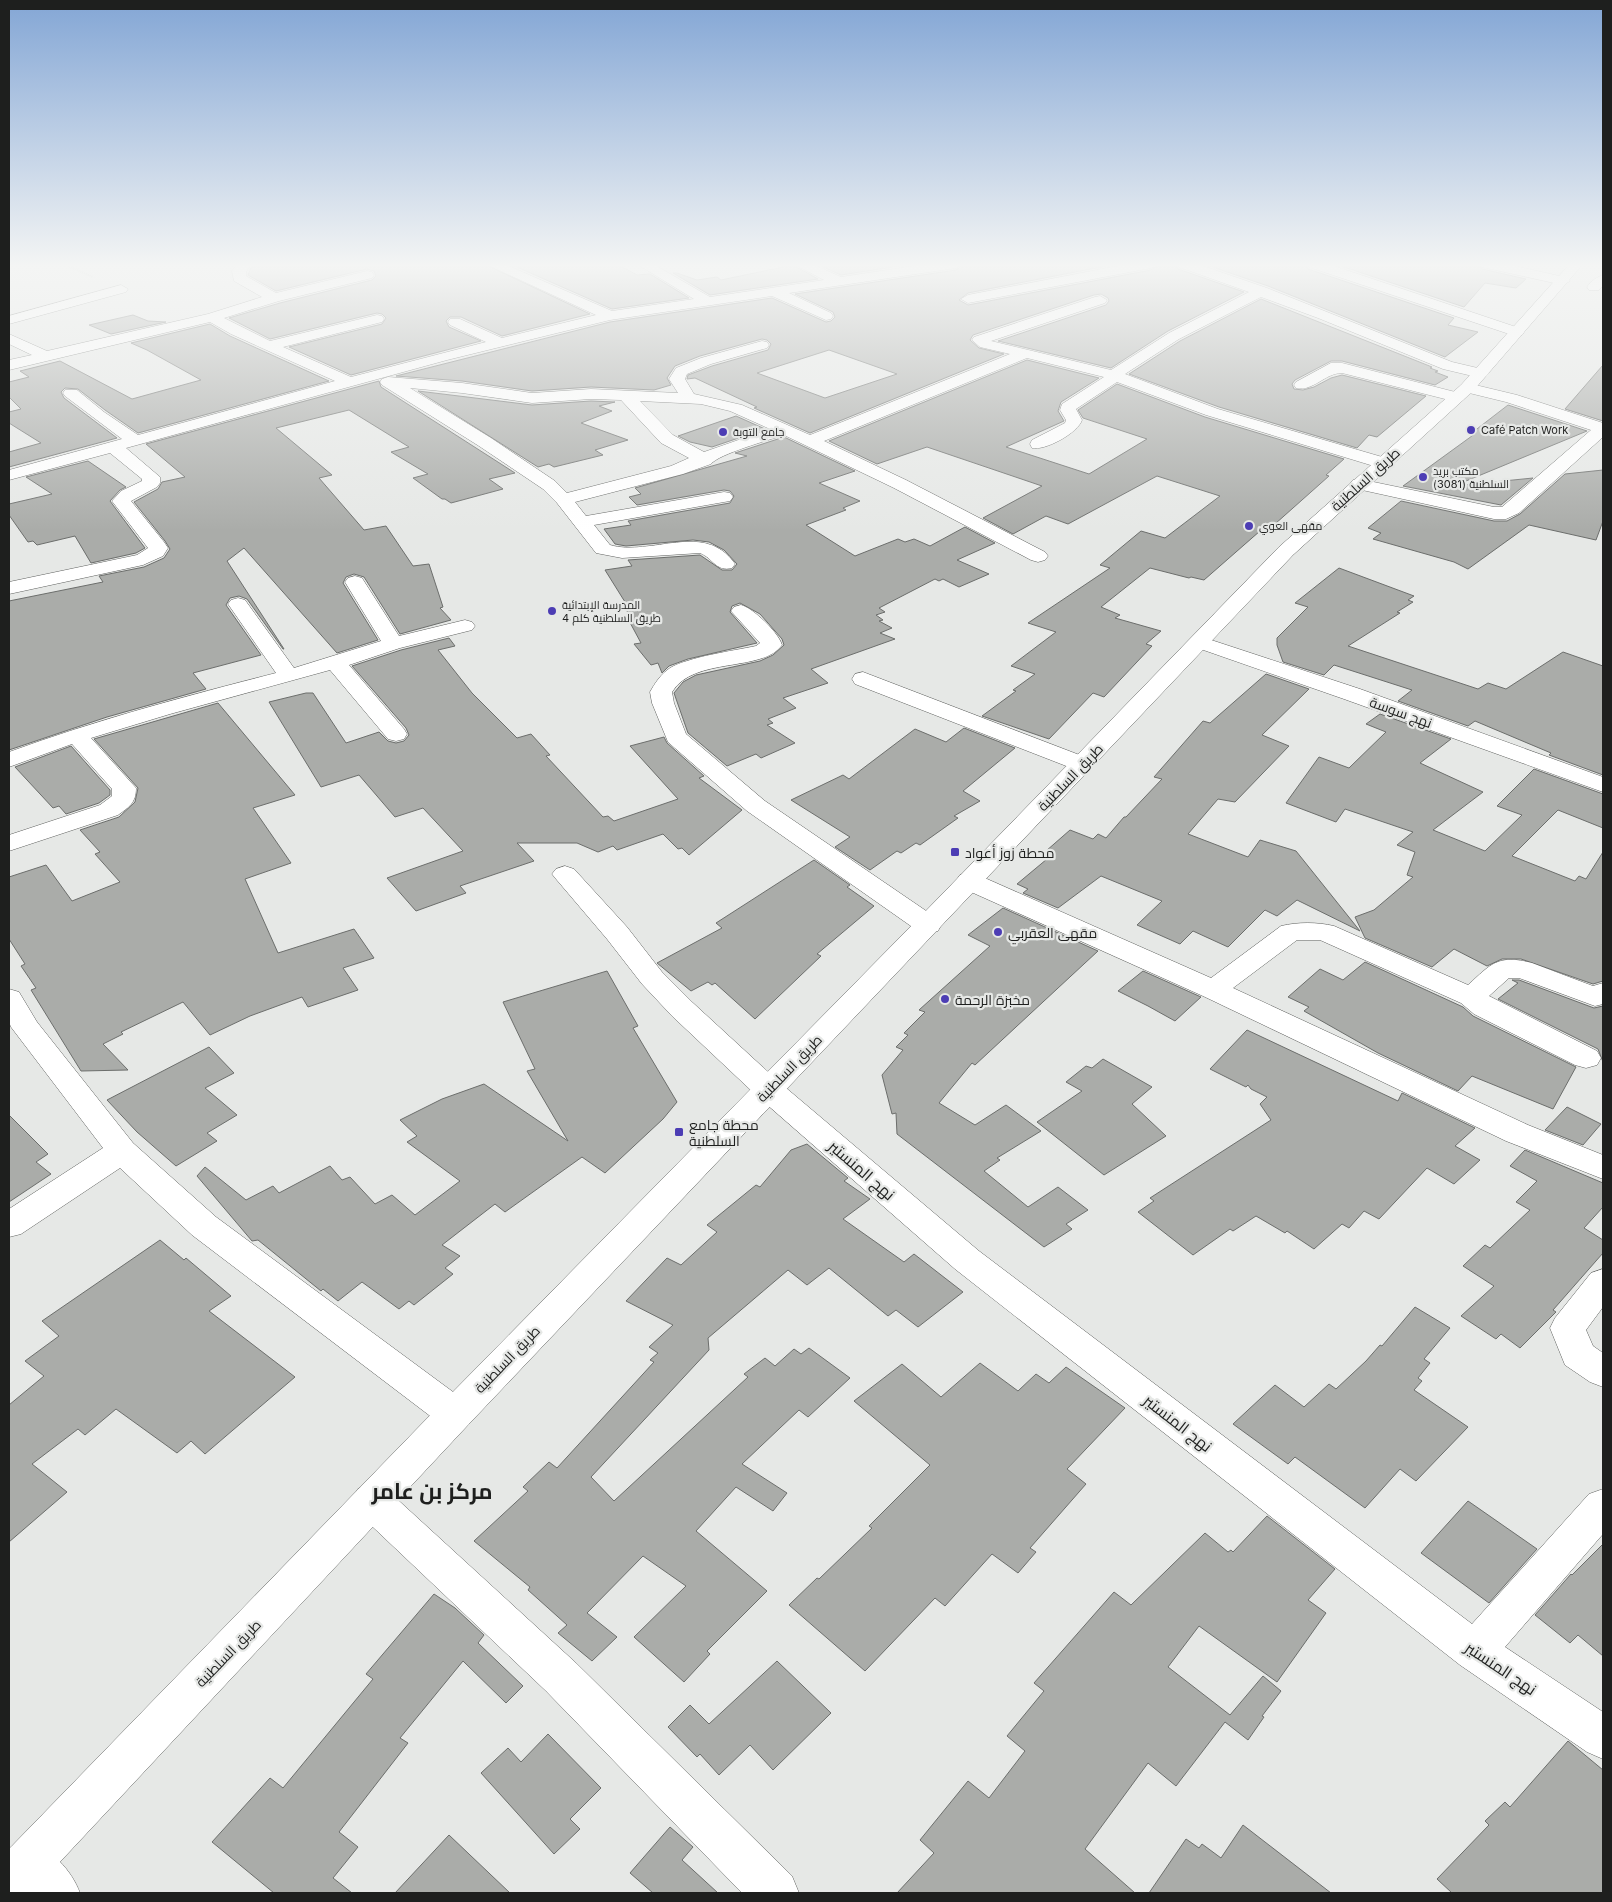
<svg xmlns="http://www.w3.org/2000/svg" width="1612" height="1902" font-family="Inter,Cairo,sans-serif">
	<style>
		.building { fill: #aaaca9; stroke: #6c6e6c; fill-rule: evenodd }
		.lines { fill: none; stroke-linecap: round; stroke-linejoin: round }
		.minor-casing { stroke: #5f615f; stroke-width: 1 }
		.major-casing { stroke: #5f615f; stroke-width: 1 }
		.path { stroke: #9ea09e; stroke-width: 2; stroke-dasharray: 1 1; stroke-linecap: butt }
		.minor { fill: #fff; fill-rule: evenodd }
		.major { fill: #fff; fill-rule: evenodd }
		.poi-dot { fill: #4c3db4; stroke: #e6e8e6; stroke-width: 2 }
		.labels { text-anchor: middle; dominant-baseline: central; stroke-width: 4.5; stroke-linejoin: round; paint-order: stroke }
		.far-poi-label { font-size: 11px; fill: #1e1f1e; stroke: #e6e8e6; text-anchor: start }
		.street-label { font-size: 14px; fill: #1e1f1e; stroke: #e6e8e6 }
		.poi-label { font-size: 14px; fill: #1e1f1e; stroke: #e6e8e6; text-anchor: start }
		.near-street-label { font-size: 16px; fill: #1e1f1e; stroke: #e6e8e6 }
		.near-district-label { font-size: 22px; font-weight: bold; fill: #1e1f1e; stroke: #e6e8e6 }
	</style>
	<rect width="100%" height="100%" fill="#e6e8e6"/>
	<g class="building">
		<path d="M266,264h218l106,50 -88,22 -41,-19h-11l-4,4 3,6 32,14 -130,34 -62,-28 93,-23 4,-6 -4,-4 -5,-1 -107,26 -41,-21 51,-15 92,-23 4,-4 -2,-5 -7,-2 -91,22 -28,-16 3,-7z"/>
		<path d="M510,264h107l20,11 13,-1 39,24 -77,11z"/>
		<path d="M817,264h95l-71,11z"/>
		<path d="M964,264h152l-148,29 -9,7 9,5 183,-35 8,-6h17l2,5 66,23 -76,39 -57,37 -113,-27 108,-36 3,-4 -1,-3 -7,-4 -7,1 -121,40 -3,5 9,8 25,6 -194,79 -56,-25 3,-1 -62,-29 -8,1 1,-4 24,-9 56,-16 3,-6 -4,-4 -5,-1 -62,17 -25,10 -8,12 4,7 -17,5 -63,-3 -59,4 -70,-10 -66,-5 214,-54 162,-24 54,24 5,-1 4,-4 -2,-5 -38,-18 161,-24zM829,350l68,24 -72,24 -68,-25z"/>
		<path d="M1204,264h102l2,5 146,49 -6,7 30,7 -33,25 -177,-71z"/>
		<path d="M1335,264h144l3,5 44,10 -10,9 -31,-5 -21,24z"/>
		<path d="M793,265l25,14 -108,16 -37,-22h4l20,7 20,-3 4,3z"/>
		<path d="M1261,299l171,68 -2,1 8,3 -3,1 13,5 -13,8 -93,-24h-11l-36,19 -3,4 2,5 9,1 11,-3 17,-9 11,-3 84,21 -49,41 -8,-2 -12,13 -138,-41 -90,-33 51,-33z"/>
		<path d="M133,315l15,6 18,1 -55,12 -22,-9z"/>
		<path d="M210,324l20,12 99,45 -191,52 -33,-23 -27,-21 -13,-1 -4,4 3,6 53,40 -108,29v-15l32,-9 -32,-20v-11l12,-3 -12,-12v-15l20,-5 -9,-6 40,-10 72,38 69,-19 -54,-30 -16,-7z"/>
		<path d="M1027,360l72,18 -38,24 -3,9 6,10 -58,26 83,27 58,-35 -64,-21 -5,-8 39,-26 88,33 139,42 -18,16 3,1 -63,56 -6,-1 -56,49 -13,-3 -2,1 -39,-10 -49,39 19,8 -5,3 46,13 -15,13 6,2 -48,51 -11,-4 -44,46 -67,-23 34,-25 -3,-1 22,-16 -24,-8 45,-34 -28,-9 82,-55 -10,-3 41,-34 24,7 55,-42 -63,-20 -89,48 -22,-8 -33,18 -30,-16 59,-32 -115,-39 -50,17 -48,-23z"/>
		<path d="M1603,365v56l-38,-12z"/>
		<path d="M379,381l2,6 134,86 -26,6 14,10 -52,14 -6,-4h-3l-29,-21 15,-4 -37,-22 18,-5 -60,-37 -73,18 56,47 -13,3 45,52 22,-4 27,40 16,-2 14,43 -3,1 11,12 -51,14 -36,-57 -10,-3 -8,3 -3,6 35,57 -41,13 -93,-105 -17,13 57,88h-1l-36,-50 -8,-3 -9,2 -4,7 35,50 -68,18 13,16 -99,28 -98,33v-149l94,-19 -4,-6 45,-9 20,-9 6,-9 -5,-8 -31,-39 24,-13 4,-7 23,-5 -39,-33z"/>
		<path d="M418,391l114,14 59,-4 24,1 -16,4 13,5 -31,12 47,17 -33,10 8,5 -49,12 -5,-3 -11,3z"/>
		<path d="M1508,405l79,26 -133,55 79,-8 -32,27 -98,-19 73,-53 -3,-1z"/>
		<path d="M736,416l29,13 -53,18 -22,-5 -12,-6z"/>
		<path d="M784,437l71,34 -36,12 41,18 -17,7 3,2 -40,15 49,31 43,-17 7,3 9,-3 16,7 35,-19 30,16 -38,17 32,14 -30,13 -16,-8 -4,2 -4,-2 -56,29 6,4 -9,3 7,5 -4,1 13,7 -12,5 15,6 -84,30 17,14 -45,15 13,10 -28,11 5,4 -6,2 28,18 -34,15 -5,-4 -29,12 -39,-33 -14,-40 9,-11 13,-7 64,-14 13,-6 11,-10 -2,-6 -22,-25 -20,-11 -8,3 -2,6 27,31 -69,16 -19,7 -7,7 -4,-10 -7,2 -17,-21 7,-1 -14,-26 2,-1 -2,-5 3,-1 -25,-40 27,-4 -4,-6 72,-5 22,15h10l5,-6 -13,-14 -15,-8 -16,-2 -67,6 -11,-2 -11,-15 27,-4 -3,-4 102,-18 4,-7 -4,-5 -6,-1 -87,15 -8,-8 12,-3 -6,-6 112,-32 -12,-3z"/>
		<path d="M88,461l38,26 -6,3 -10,11 35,47 -9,5 -45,10 -16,-27 -38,9 -4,-4 -5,1 -19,-27v-11l43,-10 -26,-17z"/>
		<path d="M1603,470v51l-7,19 -67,-15 -61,44 -14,-7 -81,-23 8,-6 -13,-5 33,-27 93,20h13l13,-7 45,-40z"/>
		<path d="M1339,568l75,28 -6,4 5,2 -16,10 3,1 -52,33 130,43 10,-6 18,6 57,-37 40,14v109l-54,-20 2,-2 -76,-32 -7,5 -70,-25 14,-11 -78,-25 -10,10 -41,-13 -6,-17v-7l31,-31 -13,-4z"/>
		<path d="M449,638l6,8 -17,4 34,43 45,45 14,-4 19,21 -4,1 57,61 5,-1 6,5 64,-22 -48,-53 34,-9 3,6 37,33 -5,2 43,32 -53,45 -7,-7 -4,1 -15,-15 -46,16 -4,-4 -15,6 -21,-9h-60l17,18 -74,25 6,7 -50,18 -29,-33 76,-27 -40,-43 -28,9 -36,-42 -38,12 -52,-85 37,-9h7l33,50 33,-11 9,9 8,2 8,-2 5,-6 -3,-7 -54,-62 49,-16z"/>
		<path d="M1266,674l43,15 -47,46 27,11 -54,56 -17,-3 -30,35 60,23 12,-17 36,11 64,80 -63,-31 -20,16 -12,-6 -37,37 -35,-16 -13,13 -43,-19 25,-24 -61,-25 -43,32 -35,-15 5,-4 -11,-5 36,-30 -7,-3 24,-21 23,9 5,-5 8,4 18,-21h2l36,-38 -8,-2 49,-56 7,2z"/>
		<path d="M218,703l77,92 -42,13 38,55 -46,16 33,74 76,-24 20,29 -31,10 15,22 -50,17 -6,-10 -52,19 -40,19 -27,-33 -62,30 2,2 -20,10 25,26 -47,1 -50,-81 5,-2 -15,-22 4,-2 -16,-25v-62l37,-12 26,36 48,-19 -25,-28 5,-2 -20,-22 39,-13 16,-15 3,-14 -44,-49z"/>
		<path d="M1380,714l71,25 -31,24 63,29 -50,38 52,21 37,-36 -25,-9 37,-37 69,25v34l-45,-18 -46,46 63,25 4,-5 7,3 17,-27v129l-10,3 -72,-25h-19l-15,7 -33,-17 -22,18 -67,-29 -10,-21 19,-7 39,-33 -6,-2 8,-23 -18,-7 16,-13 -68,-23 -9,13 -50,-19 33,-46 30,11 37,-36 -20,-8z"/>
		<path d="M964,728l51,20 -52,43 17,10 -26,15 4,2 -38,27 -4,-2 -15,10 -4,-2 -27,19 -35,-23 15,-10 -59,-37 52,-25 6,4 66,-50 31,13z"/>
		<path d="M71,746l39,44v5l-11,8 -33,11 -7,-8 -6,2 -38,-41z"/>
		<path d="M814,860l36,25 -3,2 27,19 -57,48 4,2 -66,63 -40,-36 -3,2 -4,-3 -17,9 -34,-28 65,-35 -6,-5z"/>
		<path d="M1003,908l95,43 -123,114 -3,-2 -33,40 36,22 31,-20 35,26 -44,27 3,2 -16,11 44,36 30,-20 30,23 -22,14 6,5 -28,18 -147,-113 -1,-21 -4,1 -10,-39 21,-25 -7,-3 12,-12 -4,-2 21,-21 -6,-2 71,-64 -22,-11z"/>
		<path d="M1365,962l98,45 10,9 103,51 -23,42 -81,-33 -14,15 -80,-38 -74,-42 5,-4 -21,-10 32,-28 23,11z"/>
		<path d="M607,971l31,55 -5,2 44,74 -14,17 -58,54 -23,-16 -77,55 -10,-8 -53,41 18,11 -15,12 8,6 -39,31 -5,-4 -10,8 -37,-27 -24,19 -15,-12 -2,2 -63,-51 -6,1 -55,-65 8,-9 41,33 27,-14 6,7 51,-27 12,14 8,-3 25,27 17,-9 23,20 45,-34 -53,-39 10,-6 -17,-16 42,-21 42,-15 84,57 -41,-70 8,-2 -32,-67z"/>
		<path d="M1143,971l58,26 -26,24 -27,-15 -30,-15z"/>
		<path d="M1512,980h7l75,28 9,-2v56l-5,-13 -100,-50 20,-16z"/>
		<path d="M1247,1030l151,71 4,-8 73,35 -20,18 25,14 -26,24 -27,-16 -48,51 -15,-8 -15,17 -7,-4 -28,25 -27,-18 -2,2 -29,-17 -23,15 -3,-2 -37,26 -55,-43 16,-11 -4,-3 121,-78 -11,-16 7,-7 -16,-8 -3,-4 -2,2 -36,-18z"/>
		<path d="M209,1047l25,26 -29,15 32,27 -30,18 10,8 -41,25 -39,-34 -30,-32z"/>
		<path d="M1103,1059l49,28 -20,17 34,32 -62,39 -67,-53 45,-31 -16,-9 20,-16 6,2z"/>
		<path d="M1567,1107l34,17 -18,21 -38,-15z"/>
		<path d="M9,1115l39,39 -12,8 15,12 -42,28z"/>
		<path d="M807,1144l41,34 -4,3 26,18 -27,20 61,43 10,-8 49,38 -45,35 -22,-17 -8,6 -59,-48 -22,17 -19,-15 -80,68 1,12 -118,127 23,24 134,-124 -4,-3 21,-16 10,8 19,-17 7,5 8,-6 41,30 -42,39 -9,-7 -57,54 45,29 -14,18 -37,-24 -40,44 71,60 -60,60 3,3 -26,28 -50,-45 52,-51 -43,-30 -56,57 30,24 -25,24 -34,-28 9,-8 -39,-35 2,-3 -56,-46 54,-50 -5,-4 26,-25 8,6 97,-106 -4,-2 8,-7 -9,-6 24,-22 -47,-24 41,-43 14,7 36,-33 -10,-7 49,-40 4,2 31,-37z"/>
		<path d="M1525,1150l78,33v24l-19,21 19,12v13l-50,57 3,2 -36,36 -19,-14 -5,5 -35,-23 33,-30 -31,-20 22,-21 5,3 40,-38 -14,-8 21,-21 -27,-15z"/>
		<path d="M160,1240l24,20 2,-2 45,38 -22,15 86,66 -90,77 -14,-13 -14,12 -61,-44 -31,26 -7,-6 -46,35 35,28 -58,50v-137l35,-29 -19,-15 34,-25 -17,-15z"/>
		<path d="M1415,1307l35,21 -26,31 6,4 -12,15 4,3 -8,9 54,37 -52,54 -16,-12 -35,39 -70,-51 -7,7 -55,-40 42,-39 29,22 25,-23 7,5 30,-28 14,-16 2,1z"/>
		<path d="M980,1363l38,28 18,-17 13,9 17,-16 59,41 -58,61 19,15 -56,64 6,4 -18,21 -26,-19 -47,52 -10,-8 -70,73 -76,-66 28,-27 2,1 53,-51 -3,-2 61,-61 -76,-64 48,-37 39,33z"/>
		<path d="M1468,1501l69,48 -48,54 -68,-50z"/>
		<path d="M1267,1516l68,53 -27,31 18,13 -49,69 -78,-56 -31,41 62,48 33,-39 18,15 -19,25 2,1 -16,23 -23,-18 -49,64 -28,-23 -63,86 50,44h-238l37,-40 -14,-13 48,-59 21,17 36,-47 -18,-15 37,-45 -10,-8 80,-91 17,13 74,-72 23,19 3,-2 2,2z"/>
		<path d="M1603,1544v112l-25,-21 -8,8 -35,-28 36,-41 1,1z"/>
		<path d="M434,1594l21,14 29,27 -6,8 45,43 -17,17 -43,-42 -63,77 8,5 -69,89 19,15 -25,31 19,15h-78l-62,-51 58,-64 13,10 90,-109 -7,-5z"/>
		<path d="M777,1661l54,52 -58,57 -23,-25 -31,30 -19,-21 -3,3 -29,-30 22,-22 19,19z"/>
		<path d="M548,1734l53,54 -31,31 10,10 -26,25 -73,-81 27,-25 13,14z"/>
		<path d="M1568,1741l35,29v123h-151l-15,-14 52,-54 -4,-4 20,-19 5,5z"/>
		<path d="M1243,1825l88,68h-182l37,-54 13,9 3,-4 19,14z"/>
		<path d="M670,1827l23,20 -11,13 36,33h-65l-23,-20z"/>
		<path d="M449,1835l61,58h-115z"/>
	</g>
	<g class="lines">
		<g class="minor-casing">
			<g id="minor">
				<path d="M238,264h13l-5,8v4l30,17 91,-22 5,1 2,3 -2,3 -93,23 -55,17 46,23 107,-26 5,1 2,3 -2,3 -99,25 68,30 135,-35 -36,-17 -2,-3 2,-3h10l42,19 94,-23 -110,-51h18l108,47 82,-12 -57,-35h16l57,33 114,-17 -30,-16h18l29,13 86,-13h35l-6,4 -167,25 42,20 2,3 -2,3 -5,1 -54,-24 -162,24 -163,40 -321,88 34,29v6l-3,4 -26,14 33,41 4,6 -5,8 -20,9 -134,29v-12l128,-27 11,-7 -36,-47 9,-10 21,-10v-2l-32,-26 -101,27v-10l113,-31 -57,-43 -2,-3 2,-3h12l27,22 34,23 197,-54 -104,-47 -21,-12 -201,48v-10l23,-5 -23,-11v-10l38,17 161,-37 54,-17 -28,-16 -2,-10z"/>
				<path d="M1128,264h29l-6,4 -183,35 -7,-4 7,-4z"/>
				<path d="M1178,264h19l70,24 185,74 34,8 3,3 -3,3 -5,2 -38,-9 -125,-51 -57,-21 -82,42 -54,35 93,35 171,50 3,4 -3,4 -6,1 -6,-1 -171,-52 -89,-33 -41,27 6,11c-4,13 -37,31 -50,28l-2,-4 2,-4 33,-17 1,-3 -6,-10 2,-6 42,-27 -77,-19 -203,83 82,39 139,72 3,4 -3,4 -7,2 -7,-2 -137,-72 -110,-53c-15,5 -65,19 -73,29l-28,10 -108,28 11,14 138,-24 6,1 3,4 -3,4 -6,1 -130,23 16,20c41,12 95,-25 125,19l-3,4c-16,4 -19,-10 -32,-15l-78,5 -26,-5 -39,-50 -14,-14 -64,-43 -97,-61 -2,-3 2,-3 6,-2 74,6 70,10 59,-4 87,4 -9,-14 7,-11 25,-10 61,-17 5,1 2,3 -2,3 -56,16 -24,10 -2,5 9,15 48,11 68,30 200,-81 -30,-7 -8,-7 2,-3 121,-40 5,-1 7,4 -2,3 -114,38 120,29 58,-37 80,-41 -70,-25zM410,388l52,5 70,10 59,-4 30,1 40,43 28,15 -18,8 -104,27 -12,-12 -64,-43zM640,401l61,3 29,7 40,18 -66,23 -31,-17z"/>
				<path d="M1308,264h20l194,65 2,3 -2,3h-10l-203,-68z"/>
				<path d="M1481,264h25l62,14 2,3 -7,4 -81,-18z"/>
				<path d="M1603,275v11l-4,4h-10l-2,-3c4,-6 10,-10 16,-12z"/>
				<path d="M121,285l7,4 -2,3 -117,32v-8z"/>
				<path d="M1331,363h11l121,31 2,3 -2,3 -6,2 -115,-29c-17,0 -29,19 -46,15l-2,-3 2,-3z"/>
				<path d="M1467,383l50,12 86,28v14l-84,76 -13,6h-12l-141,-31 -3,-4 3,-4 6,-1 135,28h8l89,-77 -85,-28 -45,-11 -2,-3 2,-3z"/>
				<path d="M355,576l7,2 37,58 66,-16 7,2 3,4 -3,4 -72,18 -51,17 55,64 3,5 -3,5 -8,2 -8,-2 -58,-69 -160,44 -79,24 45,50c0,15 -7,19 -18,27l-109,36v-16l91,-30 12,-9v-7l-40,-45 -63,23v-15c87,-32 177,-56 267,-79l-48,-69 3,-4 7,-2 7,2 49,68 87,-27 -36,-59 3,-4z"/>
				<path d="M741,605c12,3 38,28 41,40 -20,28 -88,11 -110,47l2,11 12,31 79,67 173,118 3,6 -3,6 -10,2 -10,-2 -171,-120 -79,-69 -16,-39 -2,-11c5,-9 11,-18 20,-24 19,-11 62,-17 86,-22l4,-3 -29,-32 3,-4z"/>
				<path d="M1199,636l161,53 243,88v15l-259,-93 -152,-53 -4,-4 4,-4z"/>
				<path d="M863,672l227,87 4,5 -4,5 -8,2 -8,-2 -219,-85 -3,-5 3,-5z"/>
				<path d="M565,866l9,3 53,58 35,45 30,30 87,80 200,169 493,373 117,-130 14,-5v45l-98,113 98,65v47l-16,-7 -127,-87 -505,-396 -198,-173 -85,-80 -30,-32 -35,-45 -51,-60 -4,-5 4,-5z"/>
				<path d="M969,873l9,2 233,103 70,-52c17,-4 36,-4 53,0l134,59c23,-21 30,-31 64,-22l61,23 10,-3v21l-8,2 -76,-28h-10l-20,18 108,55 4,7 -4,7 -11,3 -11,-3 -101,-51 -13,-11 -141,-63h-23l-64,48 295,137 75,30v24l-97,-38 -303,-145 -243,-109 -4,-6 4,-6z"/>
				<path d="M9,989l10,3 18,30 96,121 83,74 252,186 6,11 -6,11 -13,4 -13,-4 -250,-190 -72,-67 -99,66 -12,3v-28l94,-61 -92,-121 -2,-5z"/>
				<path d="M1603,1269v38l-17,23 7,16 10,7v34l-13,-5 -25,-17 -15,-37 5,-10 36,-45z"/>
				<path d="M372,1484l14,5 190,174 216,213 7,17h-57l-196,-202 -188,-178 -6,-12 6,-12z"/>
				<path d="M27,1840c24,9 44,29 53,53h-56l-15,-18v-24l2,-4z"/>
			</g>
		</g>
		<g class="major-casing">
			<path id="major" d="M1570,264h13l-110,127 -180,164 -825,870 -437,468h-22v-44l433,-446 476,-484 361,-372 182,-162z"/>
		</g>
		<path class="path" d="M64,264l29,13"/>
		<use href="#minor" class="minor"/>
		<use href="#major" class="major"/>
	</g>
	<linearGradient id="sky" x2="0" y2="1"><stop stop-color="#83a6d5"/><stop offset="0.5" stop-color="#f4f5f4"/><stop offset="1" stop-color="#f4f5f4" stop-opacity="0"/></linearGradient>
	<rect width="1612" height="531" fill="url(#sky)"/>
	<g class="poi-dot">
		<circle cx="1471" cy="430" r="5"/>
		<circle cx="723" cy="432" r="5"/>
		<circle cx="1423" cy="477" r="5"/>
		<circle cx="1249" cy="526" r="5"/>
		<circle cx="552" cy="611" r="5"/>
		<rect x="950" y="847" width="10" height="10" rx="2.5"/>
		<circle cx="998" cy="932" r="5"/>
		<circle cx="945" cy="999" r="5"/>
		<rect x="674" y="1127" width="10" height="10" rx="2.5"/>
	</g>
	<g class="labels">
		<g class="far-poi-label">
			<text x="1481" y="430">Café Patch Work</text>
			<text x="733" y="432">جامع التوبة</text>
			<text x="1433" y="471">مكتب بريد<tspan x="1433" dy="13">السلطنية (3081)</tspan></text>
			<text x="1259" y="526">مقهى العوي</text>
			<text x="562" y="605">المدرسة الإبتدائية<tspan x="562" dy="13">طريق السلطنية كلم 4</tspan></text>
		</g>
		<g class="street-label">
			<text transform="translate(1365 479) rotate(-42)">طريق السلطنية</text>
			<text transform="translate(1401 712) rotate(20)">نهج سوسة</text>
			<text transform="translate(1070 777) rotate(-46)">طريق السلطنية</text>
			<text transform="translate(789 1068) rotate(-46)">طريق السلطنية</text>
			<text transform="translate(507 1359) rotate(-46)">طريق السلطنية</text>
			<text transform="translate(228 1653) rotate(-46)">طريق السلطنية</text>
		</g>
		<g class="poi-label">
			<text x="965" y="852">محطة زوز أعواد</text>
			<text x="1008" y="932">مقهى العقربي</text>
			<text x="955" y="999">مخبزة الرحمة</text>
			<text x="689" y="1124">محطة جامع<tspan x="689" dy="16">السلطنية</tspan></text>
		</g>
		<g class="near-street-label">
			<text transform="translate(862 1170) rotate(41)">نهج المنستير</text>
			<text transform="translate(1178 1423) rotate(38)">نهج المنستير</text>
			<text transform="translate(1501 1668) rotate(34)">نهج المنستير</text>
		</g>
		<g class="near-district-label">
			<text x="432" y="1491">مركز بن عامر</text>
		</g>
	</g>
	<rect width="1612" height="1902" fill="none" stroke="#1e1f1e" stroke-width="20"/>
</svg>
